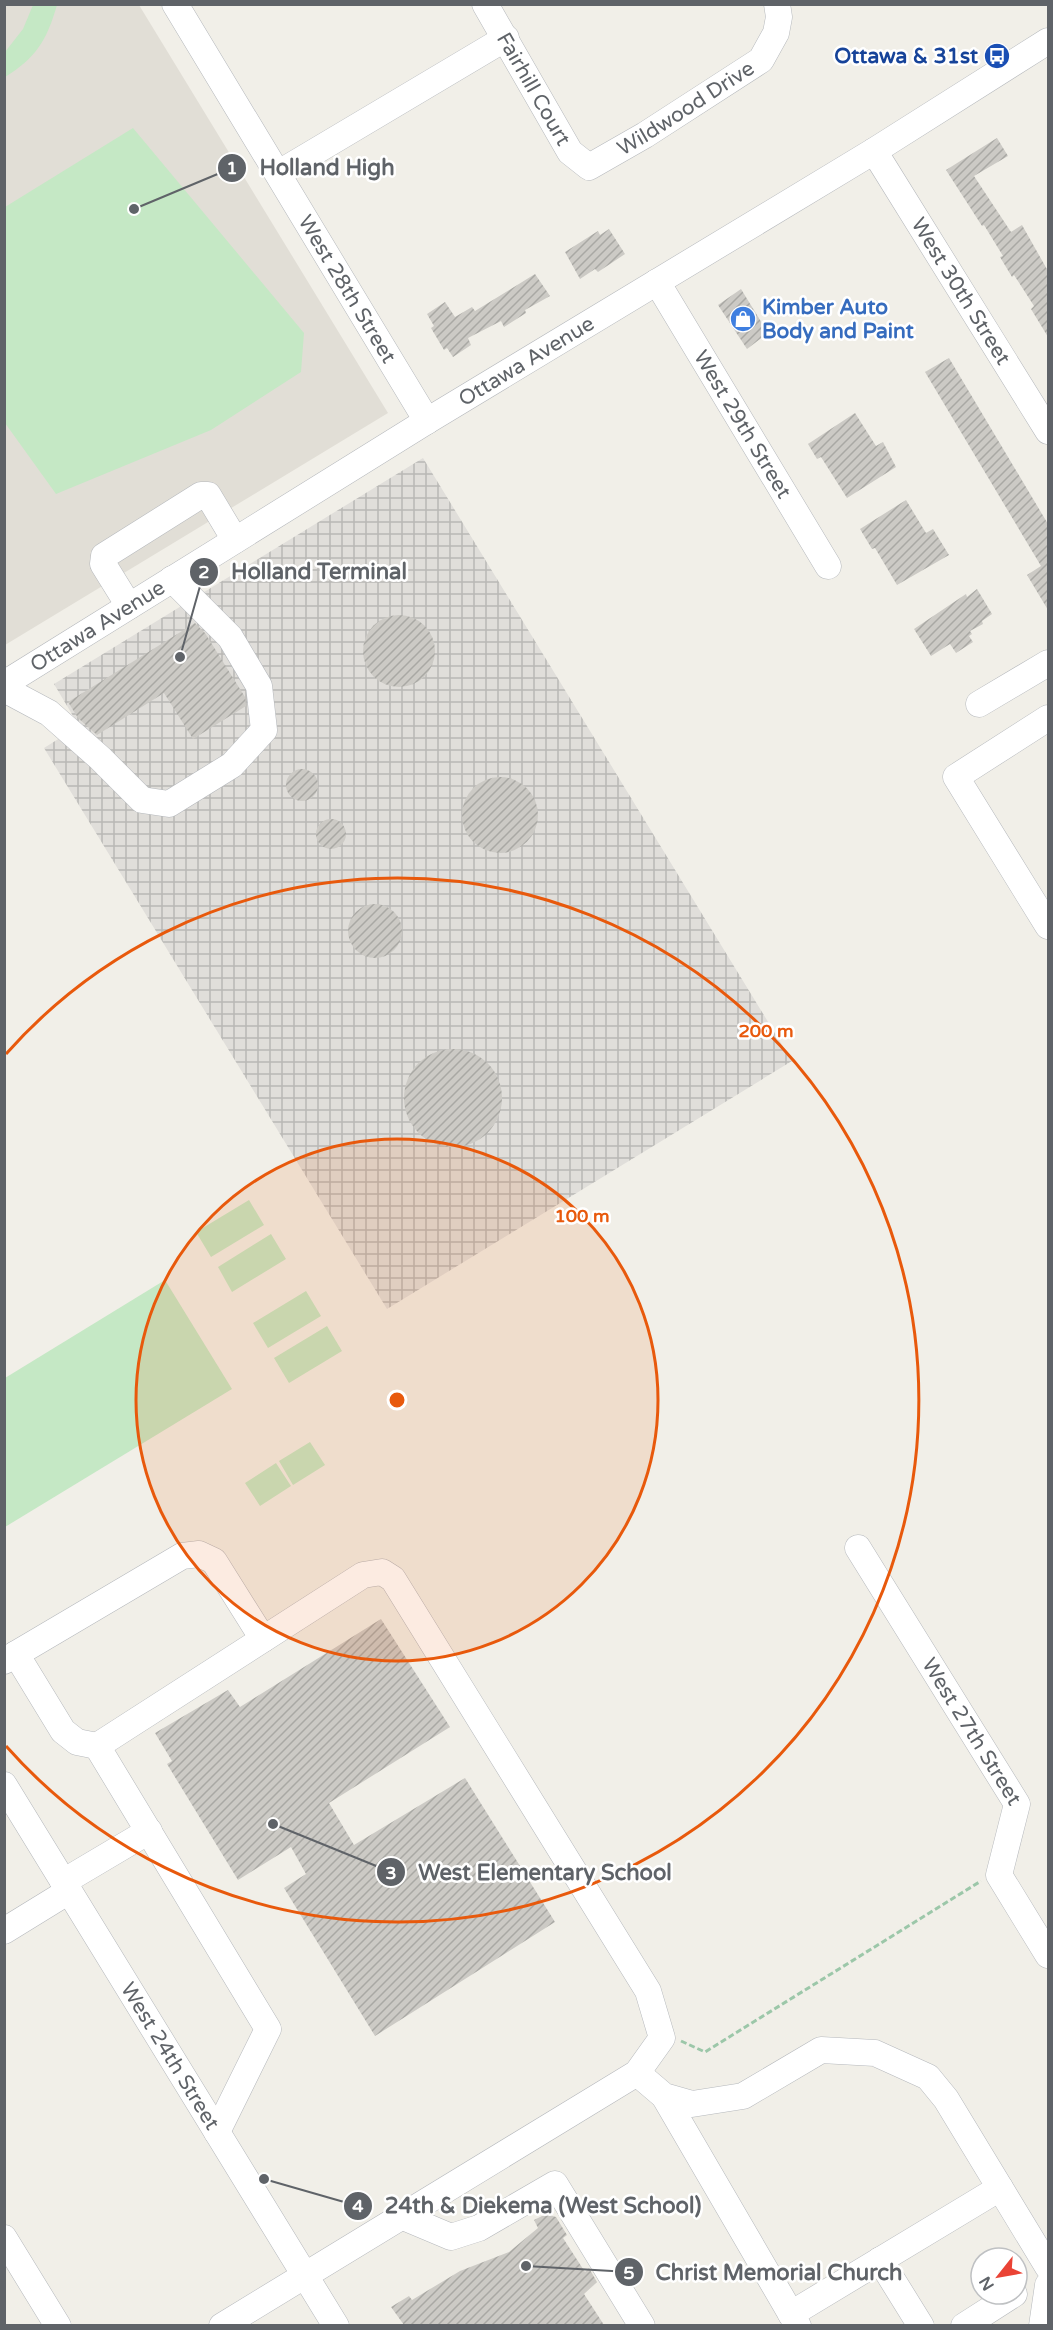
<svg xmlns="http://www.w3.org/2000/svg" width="1053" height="2330" font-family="'Varela Round',sans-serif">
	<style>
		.industrial { fill: url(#industrial-grid) }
		.education { fill: #e1ded6 }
		.park { fill: #c5e8c5 }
		.building { fill: url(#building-hatch) }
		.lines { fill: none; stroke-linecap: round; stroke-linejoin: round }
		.minor-casing { stroke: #b5b8bc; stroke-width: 27 }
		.path { stroke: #9cc7a9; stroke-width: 3; stroke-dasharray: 6 3; stroke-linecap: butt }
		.minor { stroke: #fff; stroke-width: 26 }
		.ring { fill: none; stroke: #e8590c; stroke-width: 3 }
		.labels { text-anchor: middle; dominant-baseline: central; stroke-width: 5; stroke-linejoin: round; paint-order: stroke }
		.transit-label { font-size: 21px; font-weight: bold; fill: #164399; stroke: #fff; text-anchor: end }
		.street-label { font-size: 21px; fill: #5f6368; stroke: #fff }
		.shop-label { font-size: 21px; font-weight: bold; fill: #366cbe; stroke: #fff; text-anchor: start }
		.centre { fill: #e8590c; stroke: #fff; stroke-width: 3 }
		.ring-label { font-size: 18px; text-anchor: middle; font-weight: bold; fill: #e8590c; stroke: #fff; stroke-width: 5; stroke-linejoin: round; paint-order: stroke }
		.leader { fill: none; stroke: #5f6368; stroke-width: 2 }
		.callout-dot { fill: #5f6368; stroke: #fff; stroke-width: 2 }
		.mark-label { font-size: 18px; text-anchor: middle; font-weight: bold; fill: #fff }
		.callout-label { font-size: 22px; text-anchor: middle; font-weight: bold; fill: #5f6368; stroke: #fff; stroke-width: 5; stroke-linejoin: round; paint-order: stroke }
	</style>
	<defs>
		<pattern id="industrial-grid" width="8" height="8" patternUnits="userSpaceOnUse" patternTransform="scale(1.5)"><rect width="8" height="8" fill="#e0deda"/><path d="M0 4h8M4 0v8" fill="none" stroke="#b9b8b5"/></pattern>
		<pattern id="building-hatch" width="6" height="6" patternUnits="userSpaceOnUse" patternTransform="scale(1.5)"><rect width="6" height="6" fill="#cccac5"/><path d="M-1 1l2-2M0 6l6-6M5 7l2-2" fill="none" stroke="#a9a8a4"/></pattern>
	</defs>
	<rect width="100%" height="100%" fill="#f1efe8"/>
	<path class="industrial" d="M423,458l369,603 -405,248 -343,-561 35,-22 -25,-42z"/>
	<path class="education" d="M5,5h134l249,408 -383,232z"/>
	<g class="park">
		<path d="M33,5h24c-10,35 -21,53 -52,72v-25l18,-23z"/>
		<path d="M133,128l171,205 -3,39 -90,58 -155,64 -51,-71v-216z"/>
		<path d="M249,1200l15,25 -53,32 -15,-25z"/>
		<path d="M271,1234l15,25 -54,33 -14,-25z"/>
		<path d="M165,1280l67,109 -227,138v-149z"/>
		<path d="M306,1291l15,25 -53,32 -15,-25z"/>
		<path d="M327,1326l15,25 -53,32 -15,-25z"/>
		<path d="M310,1442l15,23 -32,20 -14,-24z"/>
		<path d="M276,1463l15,23 -31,20 -15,-23z"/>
	</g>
	<g class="building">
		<path d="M997,138l11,18 -34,20 37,56 11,-7 26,46v66l-17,-28 3,-3 -20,-31 -2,2 -12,-20 3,-1 -19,-31 -2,1 -36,-56z"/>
		<path d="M609,229l16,25 -27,18 -3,-3 -15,10 -15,-27 33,-21 2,4z"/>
		<path d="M535,274l15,22 -25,14 1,3 -22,14 -3,-6 -33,17 3,7 -18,12 -6,-9 -3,2 -13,-22 3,-2 -7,-12 18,-12 10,15 17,-10 3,4z"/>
		<path d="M741,289l27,44 -21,16 -29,-44z"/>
		<path d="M949,358l99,166v86l-21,-35 14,-9 -116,-194z"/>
		<path d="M855,413l21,33 7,-4 13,25 -49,31 -26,-41 -4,2 -9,-15z"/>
		<path d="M906,500l20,33 7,-4 16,26 -52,30 -22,-37 -3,1 -12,-20z"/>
		<path d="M977,589l15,25 -10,7 1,3 -13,7 2,3 -3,2 4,6 -17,11 -6,-9 -19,12 -17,-27 52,-35 1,3z"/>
		<circle cx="399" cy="651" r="36"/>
		<path d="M195,623l10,10 40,64 1,9 -53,33 -29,-46 -67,42 -19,-17 -10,-16z"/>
		<circle cx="302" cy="785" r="16"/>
		<circle cx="500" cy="815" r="38"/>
		<circle cx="331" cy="834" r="15"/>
		<circle cx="375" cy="931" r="27"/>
		<circle cx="453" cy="1098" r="49"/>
		<path d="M381,1619l69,108 -121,76 25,42 111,-67 90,144 -180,114 -91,-148 22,-14 -15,-27 -53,33 -71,-116 5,-3 -17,-28 73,-43 12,17z"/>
		<path d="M546,2214l10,3 11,18 -4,3 22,34 4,-4 8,14 -13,12 20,31h-200l-13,-18 18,-11 3,4 48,-29 49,-19 29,-24 -4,-8z"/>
	</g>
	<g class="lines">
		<g class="minor-casing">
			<g id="minor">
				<path id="s1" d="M175,4l252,417"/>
				<path id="s2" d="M485,4l85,148 19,15 56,-32 116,-75 15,-27 3,-16 -2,-13"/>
				<path id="s3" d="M874,151l174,280"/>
				<path d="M279,173l227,-135"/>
				<path id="s4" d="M657,282l171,284"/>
				<path d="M129,606l-26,-42 1,-8 97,-61h7l27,45"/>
				<path id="s5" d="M4,684l423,-263 447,-270 174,-110"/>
				<path d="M4,689l45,24 51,45 42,42 27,4 63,-39 32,-35 -5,-44 -29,-49 -58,-58"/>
				<path d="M979,704l69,-41"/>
				<path d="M1048,718l-92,59 92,149"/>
				<path id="s6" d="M858,1548l159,256 -18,71 49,80"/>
				<path d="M16,1654l166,-98 17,-2 15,7 49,78"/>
				<path d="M4,1661l12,-7 47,77 14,11 20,4"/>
				<path id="s7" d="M4,1785l332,541"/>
				<path d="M63,1882l86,-51"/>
				<path d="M4,1931l65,-40"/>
				<path d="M637,2073l27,23 28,8 51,-8 78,-46 54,3 53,24 18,22 102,168"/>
				<path d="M664,2096l134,230"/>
				<path d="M217,2132l51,-103 -171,-283 266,-171 19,-3 11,7 255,412 14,47 -25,35 -415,253"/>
				<path d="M401,2216l50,21 28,-9 76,-44 87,142"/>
				<path d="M4,2238l54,88"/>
				<path d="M880,2260l41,66"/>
				<path d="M791,2314l209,-126"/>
				<path d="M964,2326l50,-32"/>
				<path d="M1042,2326l6,-41"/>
			</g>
		</g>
		<path class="path" d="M681,2041l24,11 276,-171"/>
		<use href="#minor" class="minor"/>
	</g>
	<circle cx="397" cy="1400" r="261" fill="#e8590c" fill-opacity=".12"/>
	<g class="ring">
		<circle cx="397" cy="1400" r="261"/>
		<path d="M6 1054A522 522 0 1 1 6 1746"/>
	</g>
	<defs>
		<g id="bus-disc" transform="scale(1.35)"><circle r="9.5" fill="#1a4fb4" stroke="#fff"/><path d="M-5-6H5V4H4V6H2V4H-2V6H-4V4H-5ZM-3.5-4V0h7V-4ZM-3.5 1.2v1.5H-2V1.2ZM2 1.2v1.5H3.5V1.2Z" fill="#fff"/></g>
		<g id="shop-disc" transform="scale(1.35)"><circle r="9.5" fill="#3f7fe0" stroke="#fff"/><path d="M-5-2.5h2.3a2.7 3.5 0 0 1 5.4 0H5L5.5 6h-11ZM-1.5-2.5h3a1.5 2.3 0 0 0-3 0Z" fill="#fff"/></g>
	</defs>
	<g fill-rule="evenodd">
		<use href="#bus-disc" x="997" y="56"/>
		<use href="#shop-disc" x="743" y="319"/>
	</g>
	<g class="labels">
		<g class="transit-label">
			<text x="978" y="56">Ottawa &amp; 31st</text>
		</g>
		<g class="street-label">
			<text stroke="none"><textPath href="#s2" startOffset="98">Fairhill Court</textPath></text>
			<text stroke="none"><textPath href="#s2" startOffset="308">Wildwood Drive</textPath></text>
			<text stroke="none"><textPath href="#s1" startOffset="333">West 28th Street</textPath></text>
			<text stroke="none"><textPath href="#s3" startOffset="165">West 30th Street</textPath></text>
			<text stroke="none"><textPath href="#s5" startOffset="614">Ottawa Avenue</textPath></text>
			<text stroke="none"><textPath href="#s4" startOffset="166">West 29th Street</textPath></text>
			<text stroke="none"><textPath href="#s5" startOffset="110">Ottawa Avenue</textPath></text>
			<text stroke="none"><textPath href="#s6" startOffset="216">West 27th Street</textPath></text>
			<text stroke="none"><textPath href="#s7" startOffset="318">West 24th Street</textPath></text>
		</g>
		<g class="shop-label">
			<text x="762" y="307">Kimber Auto<tspan x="762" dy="24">Body and Paint</tspan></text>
		</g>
	</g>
	<circle cx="397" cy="1400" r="9" class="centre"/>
	<g class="ring-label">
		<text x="766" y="1037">200 m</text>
		<text x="582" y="1222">100 m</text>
	</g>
	<path class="leader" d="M134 209L232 168M180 657L204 572M273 1824L391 1872M264 2179L358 2206M526 2266L629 2272"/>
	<g class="callout-dot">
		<circle cx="134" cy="209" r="6"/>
		<circle cx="180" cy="657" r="6"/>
		<circle cx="273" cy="1824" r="6"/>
		<circle cx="264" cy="2179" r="6"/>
		<circle cx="526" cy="2266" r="6"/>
		<circle cx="232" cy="168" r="15"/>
		<circle cx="204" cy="572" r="15"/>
		<circle cx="391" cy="1872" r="15"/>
		<circle cx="358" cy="2206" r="15"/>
		<circle cx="629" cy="2272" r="15"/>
	</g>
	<g class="mark-label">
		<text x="232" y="174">1</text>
		<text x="204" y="578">2</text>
		<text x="391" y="1879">3</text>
		<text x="358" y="2212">4</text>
		<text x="629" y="2279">5</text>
	</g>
	<g class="callout-label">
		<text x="327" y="175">Holland High</text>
		<text x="319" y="579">Holland Terminal</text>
		<text x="545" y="1880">West Elementary School</text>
		<text x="543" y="2213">24th &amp; Diekema (West School)</text>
		<text x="779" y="2280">Christ Memorial Church</text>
	</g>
	<rect width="1053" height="2330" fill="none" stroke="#5f6368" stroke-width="12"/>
	<g transform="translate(999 2276) rotate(239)"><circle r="28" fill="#ffffff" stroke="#bfc1c3" stroke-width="1.5"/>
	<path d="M0-4.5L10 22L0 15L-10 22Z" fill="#ea4335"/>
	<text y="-9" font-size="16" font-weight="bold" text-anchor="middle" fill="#5f6368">N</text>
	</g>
</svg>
